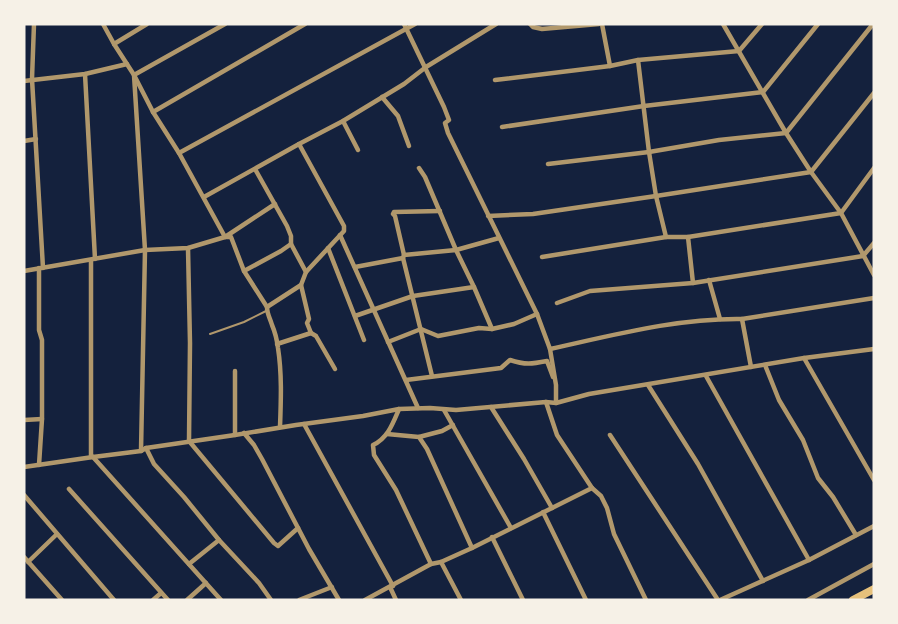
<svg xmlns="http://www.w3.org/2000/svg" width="898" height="624" font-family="'PT Serif',serif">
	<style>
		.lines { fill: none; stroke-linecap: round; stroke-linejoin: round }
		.service { stroke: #b1986c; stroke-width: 2 }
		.minor { stroke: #b1986c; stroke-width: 4.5 }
		.trunk { stroke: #e5c07b; stroke-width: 8 }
	</style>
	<rect width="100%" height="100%" fill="#14213d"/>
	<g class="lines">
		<path class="service" d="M210,334l34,-12 22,-11"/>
		<g class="minor">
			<path d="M34,24l-2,55 11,189"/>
			<path d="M103,24l11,20 20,31 19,37 26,41 46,84h6l13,34 23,36c0,7 3,11 5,18 3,7 5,15 6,23 4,26 3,52 2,79"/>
			<path d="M404,24l40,83 5,13 -4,3 3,10 89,181 13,35 6,36v18"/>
			<path d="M530,24l3,3 9,2 57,-5"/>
			<path d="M602,24l8,42"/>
			<path d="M723,24l63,109 25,39 30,41 33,62"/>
			<path d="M114,44l33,-20"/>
			<path d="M638,60l11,92 7,44 10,41"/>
			<path d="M85,74l10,185"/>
			<path d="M495,80l115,-14 28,-6 101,-9 23,-27"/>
			<path d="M24,81l61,-7 42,-10"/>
			<path d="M382,97l16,19 11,30"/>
			<path d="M153,112l152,-88"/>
			<path d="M343,121l15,29"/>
			<path d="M502,127l142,-21 119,-14 55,-68"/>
			<path d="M24,141l12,-2"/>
			<path d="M179,153l236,-129"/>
			<path d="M548,164l101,-12 70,-12 67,-7 87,-109"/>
			<path d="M419,168l6,9 31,73 18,37 18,42"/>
			<path d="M204,197l95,-53 44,-23 61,-37 22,-17 70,-43"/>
			<path d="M488,216l45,-2 123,-18 155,-24 63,-79"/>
			<path d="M340,235l78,173"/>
			<path d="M688,237l5,46"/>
			<path d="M291,244l15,28"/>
			<path d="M188,248l2,95 -1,98 85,102 4,3 20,-18"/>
			<path d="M328,248l36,92"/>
			<path d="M404,255l-9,-39 -2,-2 1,-2 46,-1"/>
			<path d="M542,257l124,-20h22l153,-24 33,-45"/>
			<path d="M403,258l29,118"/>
			<path d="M355,267l48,-9 1,-3 52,-5 43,-12"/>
			<path d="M24,271l121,-21 43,-2 37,-11 50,-33"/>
			<path d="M244,271l37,-20 10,-7v-8l-4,-10 -32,-57"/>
			<path d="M709,280l11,39"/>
			<path d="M557,303l33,-12 103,-8 170,-27 11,-13"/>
			<path d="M267,307l34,-22 5,-13 38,-41v-5l-45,-82"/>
			<path d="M355,316l58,-20 61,-9"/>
			<path d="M742,319l9,48"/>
			<path d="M311,333l5,3 19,33"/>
			<path d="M388,342l33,-13 17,7 41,-8 13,1 22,-5 23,-10"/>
			<path d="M277,344l34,-11 -4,-10 2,-4 -8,-34"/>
			<path d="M550,349c64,-14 127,-31 192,-30l132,-21"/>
			<path d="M804,358l70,122"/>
			<path d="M765,365l14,35 24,40 15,38 15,19 23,38"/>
			<path d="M706,376l103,184"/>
			<path d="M406,380l95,-12 9,-8c15,5 22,4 37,1l6,16"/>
			<path d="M648,385l50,79 65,117"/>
			<path d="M546,402l11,33 35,53 9,8 6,12 7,26 32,66"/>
			<path d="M491,407l33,52 28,49"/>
			<path d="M399,409c-6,14 -11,29 -26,36l1,10 22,35 35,74"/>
			<path d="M444,410l67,118"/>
			<path d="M24,420l18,-1"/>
			<path d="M304,424l89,162"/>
			<path d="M244,433l10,12 8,14 47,90 30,51"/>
			<path d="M387,434l32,3 8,12 45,99"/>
			<path d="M235,435v-64"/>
			<path d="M610,435l108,165"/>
			<path d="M419,437l23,-6 11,-6"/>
			<path d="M146,448l8,16 30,33 35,43 40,43 12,17"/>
			<path d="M141,451l4,-201 -11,-175 91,-51"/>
			<path d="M91,457v-197"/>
			<path d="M93,457l128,143"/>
			<path d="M39,465l3,-46v-79l-3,-10v-62"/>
			<path d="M24,467l69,-10 48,-6 5,-3 89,-13 61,-10 67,-9 36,-7 31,-1 26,2 90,-8 10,1 33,-9 215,-36 70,-9"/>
			<path d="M69,489l99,111"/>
			<path d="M24,495l90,105"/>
			<path d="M543,512l43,88"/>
			<path d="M492,537l31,63"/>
			<path d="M24,557l38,43"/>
			<path d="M28,562l29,-28"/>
			<path d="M441,562l20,38"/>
			<path d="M189,564l30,-24"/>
			<path d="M390,587l6,13"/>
			<path d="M153,600l8,-7"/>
			<path d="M187,600l19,-17"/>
			<path d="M299,600l33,-13"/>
			<path d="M365,600l66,-36 10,-2 31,-14 120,-60"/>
			<path d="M720,600l89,-40 65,-34"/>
			<path d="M808,600l66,-36"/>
		</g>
		<path class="trunk" d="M853,600l21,-11"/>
	</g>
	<rect width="898" height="624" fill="none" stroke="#f6f1e7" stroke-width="51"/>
</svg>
